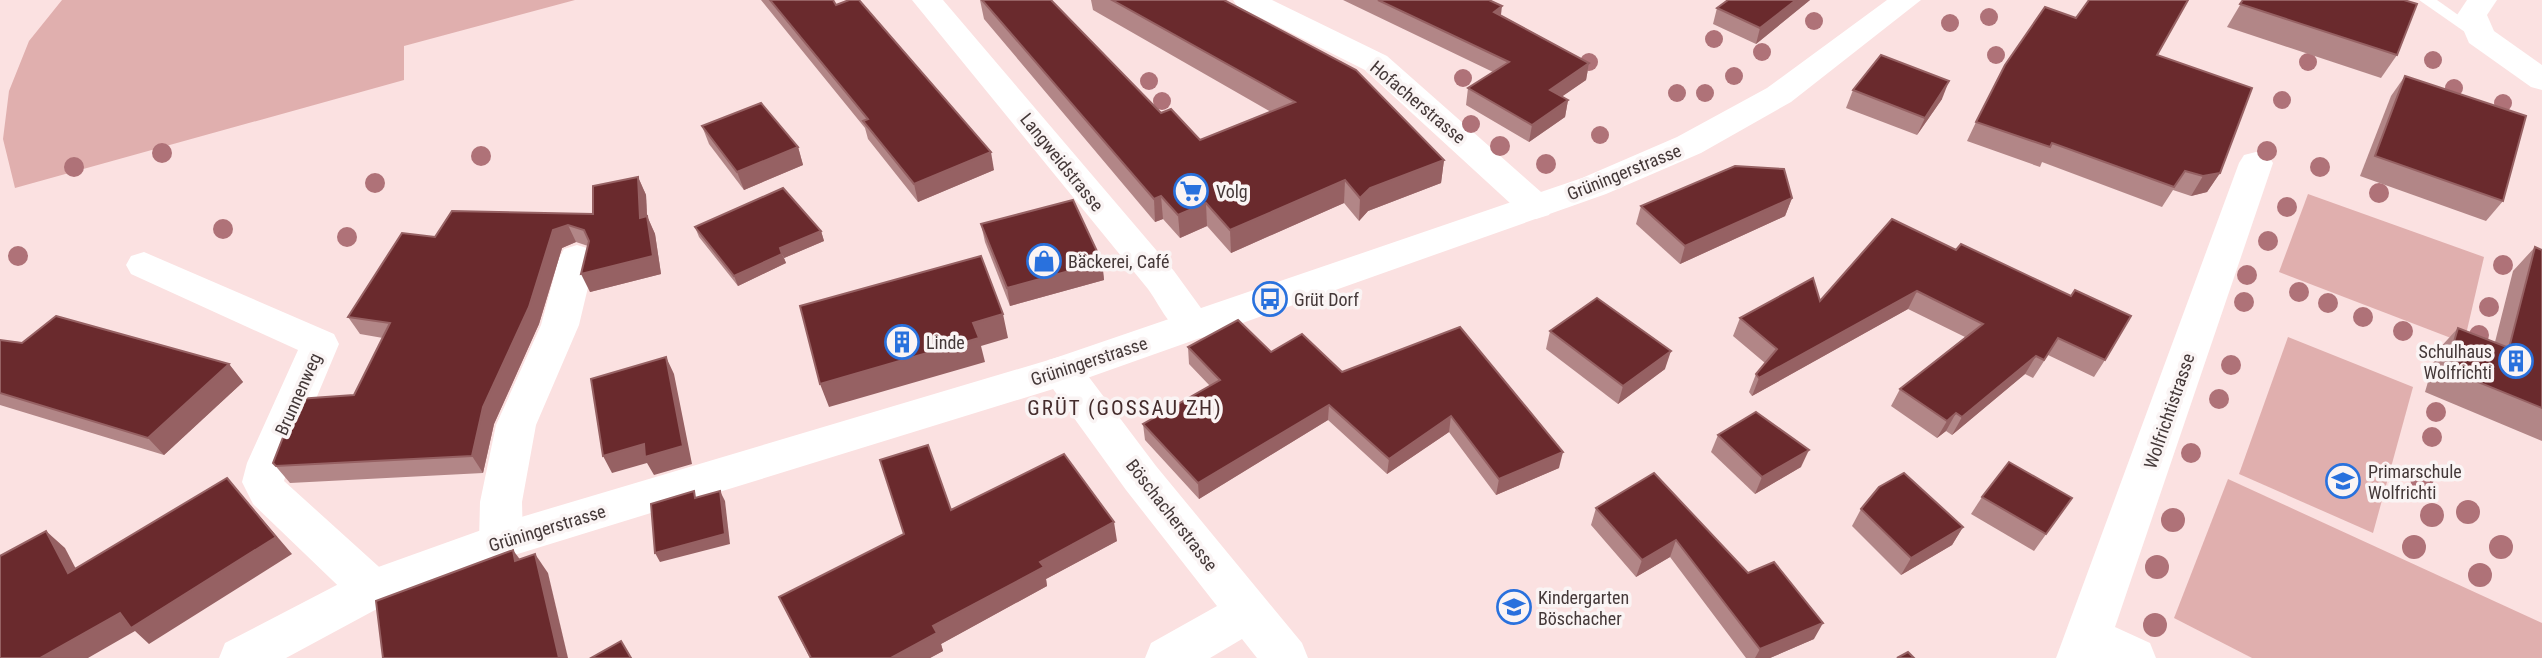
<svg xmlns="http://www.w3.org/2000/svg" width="2542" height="658" font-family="'Roboto Condensed',sans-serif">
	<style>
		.green { fill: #e0afae }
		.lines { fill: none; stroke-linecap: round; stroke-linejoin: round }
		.service { fill: #fff; fill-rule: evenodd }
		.minor { fill: #fff; fill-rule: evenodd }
		.secondary { fill: #fff; fill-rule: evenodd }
		.tree { fill: #af7278 }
		.wall { fill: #b28687 }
		.shaded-wall { fill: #966163 }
		.building { fill: #6a2a2d; stroke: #966163; stroke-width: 2 }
		.labels { text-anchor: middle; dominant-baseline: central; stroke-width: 7; stroke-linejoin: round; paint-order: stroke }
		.street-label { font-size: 18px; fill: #443838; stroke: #faf4f4 }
		.poi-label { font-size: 18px; fill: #443838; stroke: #faf4f4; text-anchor: start }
		.quarter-label { font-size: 21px; letter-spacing: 2px; fill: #442c2c; stroke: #faf4f4 }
	</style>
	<rect width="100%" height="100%" fill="#fbe1e1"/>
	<g class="green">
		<path d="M62,0h513l-171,46v34l-389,108 -12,-49 6,-48 20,-50z"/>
		<path d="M2308,194l176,63 -20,86 -185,-71z"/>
		<path d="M2288,337l125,50 -40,146 -134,-59z"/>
		<path d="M2228,479l314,144v35h-290l-78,-40z"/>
	</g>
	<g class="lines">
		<path class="service" d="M2419,0h18l51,36 -3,3h-10z"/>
		<g class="minor">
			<path d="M912,0h31l231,271 40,55 -5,10c-33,10 -44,-23 -61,-47z"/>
			<path d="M1233,0h39l115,56 162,143 5,8 -5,8 -13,4 -13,-4 -158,-145 -128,-64z"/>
			<path d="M2467,0h30l-10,15 7,16 48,34v25l-11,-3 -62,-44 -12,-28z"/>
			<path d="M2256,152l12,3 5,8 -158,464 35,16 6,15h-100l183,-495 5,-8z"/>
			<path d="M577,245l13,4 5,9 -16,67 -43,100 -14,77 1,39 -6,13 -16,5 -16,-5 -6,-13 1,-39 16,-77 45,-100 18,-67 5,-9z"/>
			<path d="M144,252l190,82 5,10 -50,119 -5,18 104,94 7,14 -7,14 -16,5 -16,-5 -103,-99 -11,-22 5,-19 51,-113 -167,-76 -5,-9 5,-9z"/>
			<path d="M1062,356l14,4 80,106 146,177 6,15h-51l-15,-19 -32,19h-65l6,-15 66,-37 -91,-116 -78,-108 -6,-11 6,-11z"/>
		</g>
		<path class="secondary" d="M1887,0h34l-130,102 -90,51 -95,41 -530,188 -568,175 -120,46 -102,55h-67l6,-15 131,-68 145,-52 551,-164 530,-181 95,-41 90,-49z"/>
	</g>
	<g class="tree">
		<circle cx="1989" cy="17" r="9"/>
		<circle cx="1814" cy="21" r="9"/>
		<circle cx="1950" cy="23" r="9"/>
		<circle cx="1714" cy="39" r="9"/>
		<circle cx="1762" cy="52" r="9"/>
		<circle cx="1996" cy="55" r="9"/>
		<circle cx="2433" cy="60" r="9"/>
		<circle cx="1589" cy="62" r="9"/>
		<circle cx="2308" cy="62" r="9"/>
		<circle cx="1734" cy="76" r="9"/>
		<circle cx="1463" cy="78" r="9"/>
		<circle cx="1149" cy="81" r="9"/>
		<circle cx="2454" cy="88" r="9"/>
		<circle cx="1677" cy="93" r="9"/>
		<circle cx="1705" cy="93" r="9"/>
		<circle cx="2282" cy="100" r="9"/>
		<circle cx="1162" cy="101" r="9"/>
		<circle cx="2503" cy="103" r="9"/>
		<circle cx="1471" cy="124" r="9"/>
		<circle cx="1600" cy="135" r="9"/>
		<circle cx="1500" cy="146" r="10"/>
		<circle cx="2267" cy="151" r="10"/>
		<circle cx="162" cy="153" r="10"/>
		<circle cx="481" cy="156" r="10"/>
		<circle cx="1546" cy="164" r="10"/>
		<circle cx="74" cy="167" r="10"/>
		<circle cx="2320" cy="167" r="10"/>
		<circle cx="375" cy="183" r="10"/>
		<circle cx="2379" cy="193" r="10"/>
		<circle cx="2287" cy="207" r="10"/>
		<circle cx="223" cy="229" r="10"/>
		<circle cx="347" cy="237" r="10"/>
		<circle cx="2268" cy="241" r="10"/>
		<circle cx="18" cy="256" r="10"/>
		<circle cx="2503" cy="265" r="10"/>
		<circle cx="2247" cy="275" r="10"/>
		<circle cx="2299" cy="292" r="10"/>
		<circle cx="2244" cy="302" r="10"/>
		<circle cx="2328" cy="303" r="10"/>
		<circle cx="2489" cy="307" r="10"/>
		<circle cx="2363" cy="317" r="10"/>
		<circle cx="2403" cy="331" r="10"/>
		<circle cx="2479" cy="335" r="10"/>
		<circle cx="2231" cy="365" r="10"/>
		<circle cx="2219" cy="399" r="10"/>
		<circle cx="2436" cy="412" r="10"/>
		<circle cx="2432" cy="437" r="10"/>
		<circle cx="2191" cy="453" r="10"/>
		<circle cx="2422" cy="478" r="12"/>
		<circle cx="2468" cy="512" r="12"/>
		<circle cx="2432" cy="515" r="12"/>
		<circle cx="2173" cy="520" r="12"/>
		<circle cx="2414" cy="547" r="12"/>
		<circle cx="2501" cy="547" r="12"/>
		<circle cx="2157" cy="567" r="12"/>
		<circle cx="2480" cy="575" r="12"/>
		<circle cx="2155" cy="625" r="12"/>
	</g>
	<g class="wall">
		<path d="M761,0h72l3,5 158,165 -76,32 -50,-63 -3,-11z"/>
		<path d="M980,0h71l110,113 39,27 71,-28 -178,-102 -2,-10h133l220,160 -3,23 -73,28 -9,10 -15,-18 -113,50 -24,-27 -27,12 -17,-19 -8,3 -171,-203z"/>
		<path d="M1343,0h146l12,15 88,48 -3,17 -24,16 6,4 -3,17 -36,25 -63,-37 2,-17 25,-16z"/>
		<path d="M1810,0l-54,44 -43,-20 4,-16z"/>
		<path d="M2243,0l154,55 -16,23 -154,-51z"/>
		<path d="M2157,55l63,118 -13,19 -16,4 -18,-6 -11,17 -120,-45 -2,5 -73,-26 9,-19z"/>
		<path d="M2405,76l98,125 -17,20 -126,-45 31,-80z"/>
		<path d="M1853,90l89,9 -25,36 -71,-27z"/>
		<path d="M702,126l96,21 5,18 -59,25 -35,-46z"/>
		<path d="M638,177l8,18 1,21 8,18 6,40 -71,18 -2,-46 -12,-4 -14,6 -23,76 -45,100 -11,49 -193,10 -17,-20 81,-68 29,-57 -23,-4 -12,-17 87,-80 158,-23z"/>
		<path d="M1792,198l-7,18 -105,48 -44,-40 5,-18z"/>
		<path d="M1892,219l213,141 -11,17 -46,-22 -15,23 -8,-4 -73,61 -6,-4 -9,7 -46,-32 9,-17 65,-52 -57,-28 -156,87 -3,-4 7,-18 9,-11 -32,-27 7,-18 80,-17z"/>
		<path d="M981,224l121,38 2,18 -94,26 -25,-64z"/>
		<path d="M695,227l126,4 3,10 -40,17 2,5 -48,23 -39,-49z"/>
		<path d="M2535,247l7,3v191l-117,-49 12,-41 21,-23 37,14 18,-71z"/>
		<path d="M1460,327l99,141 -63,27 -47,-63 -62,42 -59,-54 -129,79 -54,-59 -2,-16 67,-38 -21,-22 -1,-17 83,5 71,20z"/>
		<path d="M1550,331l115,38 -47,35 -72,-55z"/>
		<path d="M0,340l229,24 14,18 -79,73 -164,-50z"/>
		<path d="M1718,435l83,32 -46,27 -44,-42z"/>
		<path d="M1654,473l94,100 66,66 -44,19h-24l-76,-101 -34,20 -45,-52 5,-17z"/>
		<path d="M1982,497l90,1 -38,53 -63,-37z"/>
		<path d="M1861,509l102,18 -11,18 -51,30 -49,-49z"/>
		<path d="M951,510l166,31 -71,38 1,7 -106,58 2,7 -13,7h-120l-31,-61z"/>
	</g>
	<g class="shaded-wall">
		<path d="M1796,0h14l-54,44 4,-16z"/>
		<path d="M1502,6l-2,17 -6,-11z"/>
		<path d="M1589,63l-3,17 -39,27 3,-17z"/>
		<path d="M1949,81l-7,18 -25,36 8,-17z"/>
		<path d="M1568,100l-3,17 -36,25 3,-17z"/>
		<path d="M798,147l5,18 -59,25 -7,-18z"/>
		<path d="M991,152l3,18 -76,32 -4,-18z"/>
		<path d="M1444,160l-3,23 -73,28 -9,10 1,-23 10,-10z"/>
		<path d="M2220,173l-13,19 -16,4 12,-20z"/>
		<path d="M638,177l8,18 2,41 -8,-18z"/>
		<path d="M1345,180l-1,23 -113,50 -1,-23z"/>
		<path d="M1161,196l2,23 -8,3 -1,-23z"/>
		<path d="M1792,198l-7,18 -105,48 5,-18z"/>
		<path d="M1206,203l1,23 -27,12 -2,-23z"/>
		<path d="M647,216l8,18 6,40 -71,18 -9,-18z"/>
		<path d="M568,225l8,17 -14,6 -23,76 -45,100 -11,49 -11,-17 11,-49 70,-177z"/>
		<path d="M821,231l3,10 -40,17 -4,-10z"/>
		<path d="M782,254l4,9 -48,23 -4,-10z"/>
		<path d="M1102,262l2,18 -94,26 -3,-18z"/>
		<path d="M1917,291l-9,18 -156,87 7,-18z"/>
		<path d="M1003,314l5,24 -27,8 4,16 -156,45 -9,-23 153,-61z"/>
		<path d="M1671,351l-6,18 -47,35 5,-18z"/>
		<path d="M2036,356l-11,18 -73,61 10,-18z"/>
		<path d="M666,357l8,17 18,90 -38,11 -7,-12 -35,10 -9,-17 41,-12z"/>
		<path d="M229,364l14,18 -79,73 -16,-17z"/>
		<path d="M1329,405l-1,15 -129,79 -1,-16z"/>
		<path d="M1956,413l-10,18 -9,7 10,-17z"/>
		<path d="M1451,416l-2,16 -62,42 2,-15z"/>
		<path d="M1809,450l-8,17 -46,27 7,-17z"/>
		<path d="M1563,452l-4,16 -63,27 3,-16z"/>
		<path d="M227,478l65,76 -143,90 -14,-13 -47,27h-48l80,-45z"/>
		<path d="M720,491l5,10 5,43 -70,18 -5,-9z"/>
		<path d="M1114,522l3,19 -71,38 1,7 -106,58 2,7 -13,7h-39l42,-32 107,-64z"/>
		<path d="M1963,527l-11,18 -51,30 10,-17z"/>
		<path d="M46,531l19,17 22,42 -19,-17z"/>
		<path d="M1676,540l-6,17 -34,20 6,-17z"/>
		<path d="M513,550l14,19 -12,-8z"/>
		<path d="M535,554l13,19 20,85h-9z"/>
		<path d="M1823,623l-9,16 -44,19h-15l5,-9z"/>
	</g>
	<g class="building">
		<path d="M770,0h63l3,5 13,-5h10l132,152 -77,32 -51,-63 5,-2z"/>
		<path d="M982,0h69l110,113 10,-4 29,31 95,-38 -183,-102h112l132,70 88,90 -74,28 -10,10 -15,-18 -115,50 -24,-27 -28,12 -17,-19 -7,3z"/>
		<path d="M1378,0h111l13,6 -8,6 95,51 -39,27 18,10 -36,25 -64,-37 41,-26z"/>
		<path d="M1728,0h68l-36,28 -43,-20z"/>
		<path d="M2089,0h99l-31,55 95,33 -32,85 -17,3 -18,-5 -11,16 -122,-44 -2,4 -74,-25 29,-57 40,-58 31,11z"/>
		<path d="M2243,0h161l13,4 -20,51 -157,-51z"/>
		<path d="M1881,55l68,26 -24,37 -72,-28z"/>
		<path d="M2405,76l121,40 -23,85 -128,-45z"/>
		<path d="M761,103l37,44 -61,25 -35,-46z"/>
		<path d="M1735,166l49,3 8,29 -107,48 -44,-40z"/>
		<path d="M638,177l2,41 7,-2 6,40 -72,18 8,-33 -5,-11 -16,-5 -15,5 -24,77 -46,100 -11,49 -196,10 -3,-3 25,-64 56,-4 36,-72 -42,-6 54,-84 33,4 17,-26 141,3v-28z"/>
		<path d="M783,188l38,43 -41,17 2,6 -48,22 -39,-49z"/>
		<path d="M1073,200l29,62 -95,26 -26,-64z"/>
		<path d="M1892,219l64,31 5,-6 110,52 4,-6 56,26 -26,44 -47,-22 -14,22 -8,-4 -74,61 -6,-4 -9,8 -47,-32 83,-65 -66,-33 -158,87 -3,-4 21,-25 -37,-31 73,-40 7,23z"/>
		<path d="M2535,247l7,3v158l-96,-39 12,-41 51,20z"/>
		<path d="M981,256l22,58 -30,9 6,15 -159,46 -20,-78z"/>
		<path d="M1597,298l74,53 -48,35 -73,-55z"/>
		<path d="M56,316l173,48 -81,74 -148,-45v-53l22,3z"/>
		<path d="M1238,320l33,32 31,-18 40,38 118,-45 103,125 -64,27 -48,-63 -62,43 -60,-54 -131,78 -55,-59 77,-44 -32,-33z"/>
		<path d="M666,357l17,89 -38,11 -1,-13 -41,12 -12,-77z"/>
		<path d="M1756,412l53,38 -47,27 -44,-42z"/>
		<path d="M928,445l23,65 113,-56 50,68 -74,40 4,5 -111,59 4,7 -46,25h-80l-32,-61 125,-63 -24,-74z"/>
		<path d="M2009,462l63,36 -26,36 -64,-37z"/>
		<path d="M1654,473l94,100 26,-11 49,61 -63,26 -84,-109 -34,20 -46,-52z"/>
		<path d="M1904,473l59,54 -52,31 -50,-49 18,-22z"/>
		<path d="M227,478l49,59 -145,91 -11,-15 -80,45h-40v-102l46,-25 22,42z"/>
		<path d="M694,491l1,7 25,-7 5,43 -70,19 -4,-49z"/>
		<path d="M513,550l2,11 20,-7 24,104h-176l-7,-57z"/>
		<path d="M621,641l10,17h-40z"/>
		<path d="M1908,652l6,6h-17z"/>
	</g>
	<defs>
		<g id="supermarket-ring" transform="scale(1.75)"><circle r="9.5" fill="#faf4f4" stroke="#2971dd" stroke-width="1.5"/><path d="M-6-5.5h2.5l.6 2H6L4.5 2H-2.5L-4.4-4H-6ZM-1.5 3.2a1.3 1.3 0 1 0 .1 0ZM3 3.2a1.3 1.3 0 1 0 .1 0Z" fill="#2971dd"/></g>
		<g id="shop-ring" transform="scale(1.75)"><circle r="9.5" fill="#faf4f4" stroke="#2971dd" stroke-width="1.5"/><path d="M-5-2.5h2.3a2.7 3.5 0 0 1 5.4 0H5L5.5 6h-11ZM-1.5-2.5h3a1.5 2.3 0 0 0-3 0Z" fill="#2971dd"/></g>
		<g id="bus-ring" transform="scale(1.75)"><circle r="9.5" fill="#faf4f4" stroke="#2971dd" stroke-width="1.5"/><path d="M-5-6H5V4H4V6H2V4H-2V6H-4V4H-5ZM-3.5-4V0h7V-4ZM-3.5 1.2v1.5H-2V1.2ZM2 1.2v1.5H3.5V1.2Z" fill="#2971dd"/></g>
		<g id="building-ring" transform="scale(1.75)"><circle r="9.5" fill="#faf4f4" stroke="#2971dd" stroke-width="1.5"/><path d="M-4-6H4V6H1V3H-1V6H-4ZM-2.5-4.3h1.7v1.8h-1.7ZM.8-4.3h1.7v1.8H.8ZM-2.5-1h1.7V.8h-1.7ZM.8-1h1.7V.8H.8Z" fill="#2971dd"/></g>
		<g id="school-ring" transform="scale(1.75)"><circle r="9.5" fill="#faf4f4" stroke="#2971dd" stroke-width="1.5"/><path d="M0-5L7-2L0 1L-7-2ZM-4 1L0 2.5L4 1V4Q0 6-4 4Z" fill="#2971dd"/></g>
	</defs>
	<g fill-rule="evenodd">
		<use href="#supermarket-ring" x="1191" y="191"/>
		<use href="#shop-ring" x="1044" y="261"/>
		<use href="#bus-ring" x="1270" y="299"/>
		<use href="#building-ring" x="902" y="342"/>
		<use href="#building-ring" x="2516" y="361"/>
		<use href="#school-ring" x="2343" y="481"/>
		<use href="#school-ring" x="1514" y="607"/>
	</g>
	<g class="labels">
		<g class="street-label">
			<text transform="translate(1418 102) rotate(40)">Hofacherstrasse</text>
			<text transform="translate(1062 162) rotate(51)">Langweidstrasse</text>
			<text transform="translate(1624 172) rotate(-22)">Grüningerstrasse</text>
			<text transform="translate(1089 361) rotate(-18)">Grüningerstrasse</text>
			<text transform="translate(298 394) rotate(-66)">Brunnenweg</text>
			<text transform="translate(2169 411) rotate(-71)">Wolfrichtistrasse</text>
			<text transform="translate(1172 515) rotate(52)">Böschacherstrasse</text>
			<text transform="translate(547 528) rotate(-17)">Grüningerstrasse</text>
		</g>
		<g class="poi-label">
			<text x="1216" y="191">Volg</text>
			<text x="1068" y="261">Bäckerei, Café</text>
			<text x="1294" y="299">Grüt Dorf</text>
			<text x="926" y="342">Linde</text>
			<text x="2492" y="351" text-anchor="end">Schulhaus<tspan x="2492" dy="21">Wolfrichti</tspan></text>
			<text x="2368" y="471">Primarschule<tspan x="2368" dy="21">Wolfrichti</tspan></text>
			<text x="1538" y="597">Kindergarten<tspan x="1538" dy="21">Böschacher</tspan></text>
		</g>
		<g class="quarter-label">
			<text x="1125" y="408">GRÜT (GOSSAU ZH)</text>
		</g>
	</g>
</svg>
